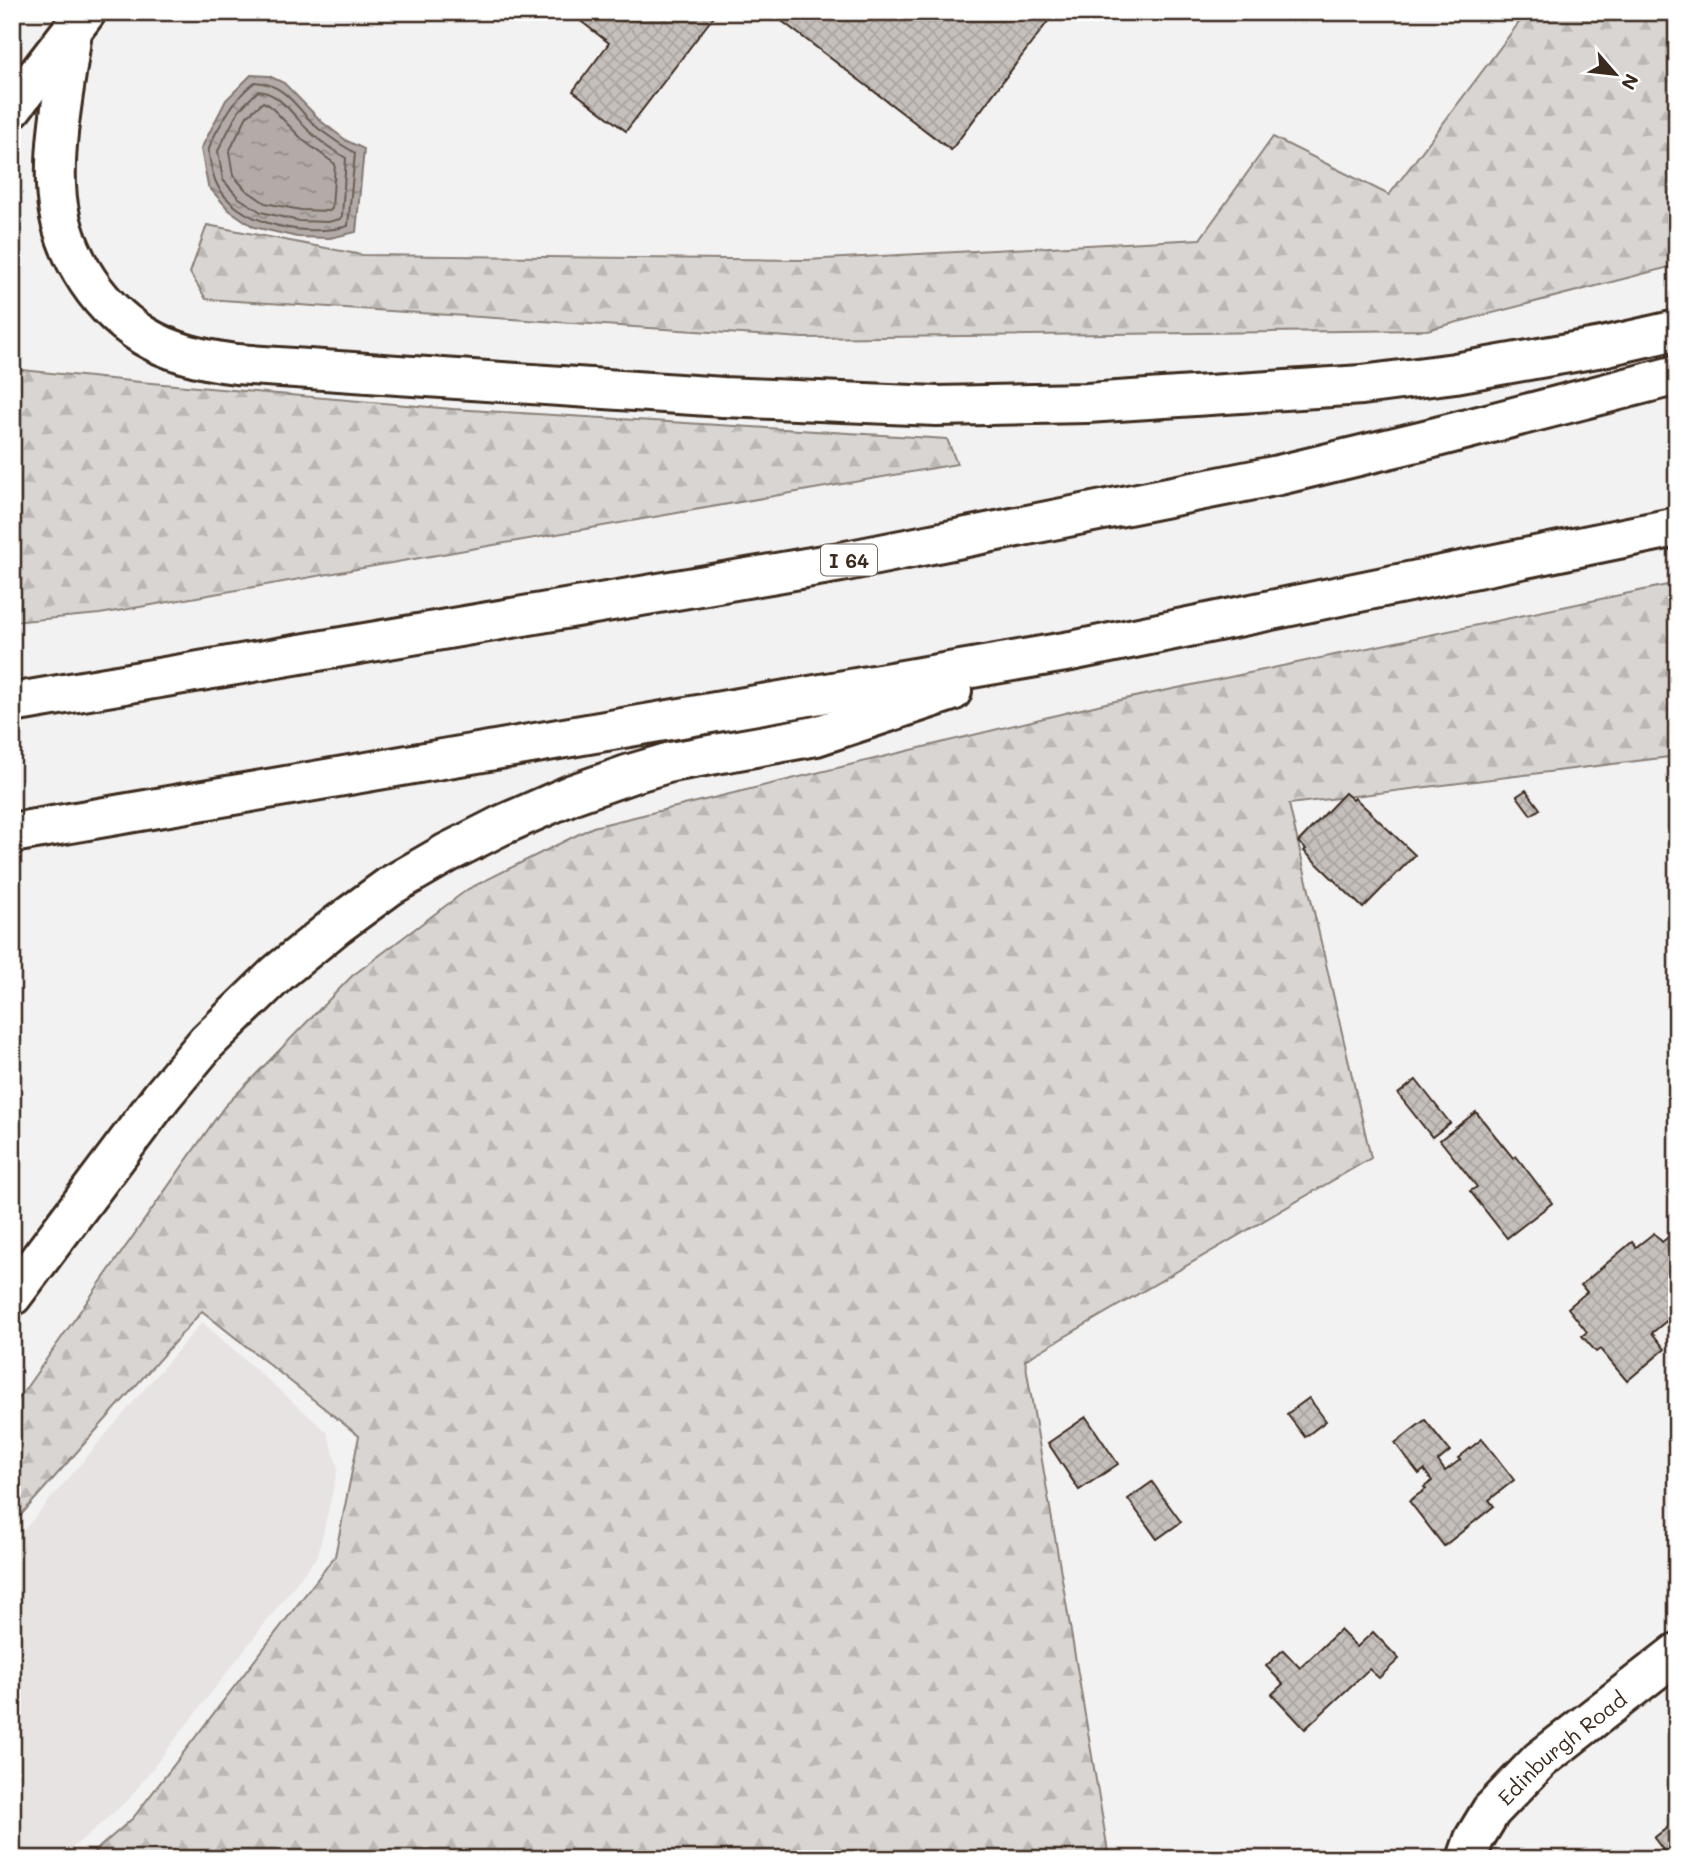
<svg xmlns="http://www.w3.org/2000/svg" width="1689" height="1871" font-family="Mali,sans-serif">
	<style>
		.built { fill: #e6e3e2 }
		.forest { fill: url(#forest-firs); stroke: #8a8078; stroke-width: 2 }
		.water { fill: url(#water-ripples); stroke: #827770; stroke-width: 2 }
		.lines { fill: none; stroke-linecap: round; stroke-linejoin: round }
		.shore { stroke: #6b5e55; stroke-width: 2 }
		.building { fill: url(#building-cross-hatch); stroke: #3b2a1e; stroke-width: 2 }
		.minor-casing { stroke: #3b2a1e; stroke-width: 44 }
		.major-casing { stroke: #3b2a1e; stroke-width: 44 }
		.highway-casing { stroke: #3b2a1e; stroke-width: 44 }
		.minor { stroke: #fff; stroke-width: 38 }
		.major { stroke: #fff; stroke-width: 38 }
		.highway { stroke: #fff; stroke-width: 38 }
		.labels { text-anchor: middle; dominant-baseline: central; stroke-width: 5; stroke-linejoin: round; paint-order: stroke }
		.shield { fill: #fff; stroke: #766a62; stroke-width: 2 }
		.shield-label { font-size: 19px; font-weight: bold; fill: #3b2a1e }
		.street-label { font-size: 21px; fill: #3b2a1e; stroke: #fff }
	</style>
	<defs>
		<pattern id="forest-firs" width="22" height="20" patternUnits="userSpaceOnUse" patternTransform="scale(1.75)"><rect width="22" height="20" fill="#d8d5d2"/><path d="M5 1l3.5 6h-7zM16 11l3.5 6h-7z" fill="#bab7b4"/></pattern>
		<pattern id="water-ripples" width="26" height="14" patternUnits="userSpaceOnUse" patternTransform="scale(1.75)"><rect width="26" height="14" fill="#b2aba7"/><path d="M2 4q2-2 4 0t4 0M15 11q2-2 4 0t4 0" fill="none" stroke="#928b87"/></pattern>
		<pattern id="building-cross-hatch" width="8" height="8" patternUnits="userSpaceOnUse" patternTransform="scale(1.75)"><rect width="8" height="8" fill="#c6c0bd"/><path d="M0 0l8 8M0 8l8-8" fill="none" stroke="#aba5a2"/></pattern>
	</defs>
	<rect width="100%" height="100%" fill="#f3f2f2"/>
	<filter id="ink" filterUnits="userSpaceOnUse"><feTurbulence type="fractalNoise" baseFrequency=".0143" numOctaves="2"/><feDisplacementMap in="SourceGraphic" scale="14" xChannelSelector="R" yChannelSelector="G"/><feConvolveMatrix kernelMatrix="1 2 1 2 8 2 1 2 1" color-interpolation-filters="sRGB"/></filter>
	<g filter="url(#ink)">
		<path class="built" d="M202,1322l125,110 11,36 -20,87 -189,244 -69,60h-48v-315z"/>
		<g class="forest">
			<path d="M1527,12h150v253l-250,65 -624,8 -597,-39 -16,-26 17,-48 155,30 444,5 394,-21 73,-102 116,58z"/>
			<path d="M12,369l128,13 313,27 494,30 10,25 -857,150 -88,8z"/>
			<path d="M1677,583v173l-388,48 82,354 -346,202 82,485 1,14h-1022l47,-41 202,-262 24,-120 -157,-125 -190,214v-117l212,-301 128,-131 116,-87 125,-62 513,-124z"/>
		</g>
		<path class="water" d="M251,75l18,1 15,7 38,39 25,19 17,8 -8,83 -26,6 -33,-1 -43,-10 -25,-17 -21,-24 -7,-37 25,-49z"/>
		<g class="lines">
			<g class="shore">
				<path d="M255,82c32,2 42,28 64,47 12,9 24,17 36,24l-7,73c-44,13 -126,-3 -136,-56 -1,-6 -4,-15 -3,-21 2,-9 8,-18 12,-25 9,-16 19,-31 34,-42z"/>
				<path d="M258,91c22,1 37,27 52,41 11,10 24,19 36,26l-4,58 -2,3 -12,3 -29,-1 -38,-9 -22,-14 -16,-18 -5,-29 21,-41z"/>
				<path d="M263,102l6,3 35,36 31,23 -3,44 -2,3 -29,-1 -36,-7 -19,-13 -13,-15 -4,-23 18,-36z"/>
			</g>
		</g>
		<g class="building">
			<path d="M569,12h148l-91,119 -53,-40 36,-48z"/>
			<path d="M770,12h285l-104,138z"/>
			<path d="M1526,790l14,19 -9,6 -14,-19z"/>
			<path d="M1345,793l8,7 2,-2 60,57 -52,53 -59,-57 2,-2 -8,-7z"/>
			<path d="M1677,1067v14l-7,-10z"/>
			<path d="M1416,1080l34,43 -18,14 -34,-43z"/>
			<path d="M1476,1112l37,46 3,-2 36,47 -45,35 -37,-47 7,-4 -37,-47z"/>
			<path d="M1677,1230v82l-25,21 13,16 -38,32 -27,-32 -4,3 -14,-16 5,-4 -19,-24 19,-16 -6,-7 51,-43 4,5 18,-14 8,9z"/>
			<path d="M1309,1398l17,23 -21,16 -18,-23z"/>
			<path d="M1086,1417l32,47 -39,26 -31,-47z"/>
			<path d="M1425,1420l25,31 -12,10 7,10 15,-11 -2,-2 24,-19 32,41 -25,20 5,6 -50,40 -35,-45 17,-12 -2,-2 8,-6 -8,-11 -5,4 -24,-31z"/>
			<path d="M1152,1482l29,40 -24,17 -29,-40z"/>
			<path d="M1340,1630l17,17 16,-15 26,27 -20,19 -10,-9 -64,60 -33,-35 11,-10 -17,-18 17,-16 17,18z"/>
			<path d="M1677,1820v39h-7l-16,-21z"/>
		</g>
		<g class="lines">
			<g class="minor-casing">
				<g id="minor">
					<path id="s1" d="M1467,1859l7,-20 17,-28 49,-51 137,-107"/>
				</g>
			</g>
			<g class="major-casing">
				<path id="major" d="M12,108l74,-96"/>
			</g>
			<g class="highway-casing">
				<g id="highway">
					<path d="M72,31c-6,50 -18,104 -16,154 2,60 37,119 88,151 28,17 60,24 92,28l487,33 213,9 151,-3 275,-18 93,-12 147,-26 75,-17"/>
					<path d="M12,703l829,-141 438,-87 154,-37 244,-63"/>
					<path d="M12,833l1059,-182 606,-124"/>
					<path d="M12,1296l150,-200 45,-54 71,-69 59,-48 53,-39 57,-33 53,-27 73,-32 57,-20 41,-12 145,-26 136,-45"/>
				</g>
			</g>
			<use href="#minor" class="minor"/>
			<use href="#major" class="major"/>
			<use href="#highway" class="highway"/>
		</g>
	</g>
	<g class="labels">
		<rect class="shield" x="821" y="544.5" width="56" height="31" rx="5"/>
		<g class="shield-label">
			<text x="849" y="560">I 64</text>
		</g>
		<g class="street-label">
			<text stroke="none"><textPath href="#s1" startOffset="149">Edinburgh Road</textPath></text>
		</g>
	</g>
	<rect width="1689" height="1871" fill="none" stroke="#fff" stroke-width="42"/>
	<rect x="21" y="21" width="1647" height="1829" fill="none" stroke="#3b2a1e" stroke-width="2.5" filter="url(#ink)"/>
	<g transform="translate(1615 74) rotate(118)" stroke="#ffffff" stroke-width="5" paint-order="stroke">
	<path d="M0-5L12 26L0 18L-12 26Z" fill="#3b2a1e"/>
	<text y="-10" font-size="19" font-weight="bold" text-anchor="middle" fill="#3b2a1e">N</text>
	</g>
</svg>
